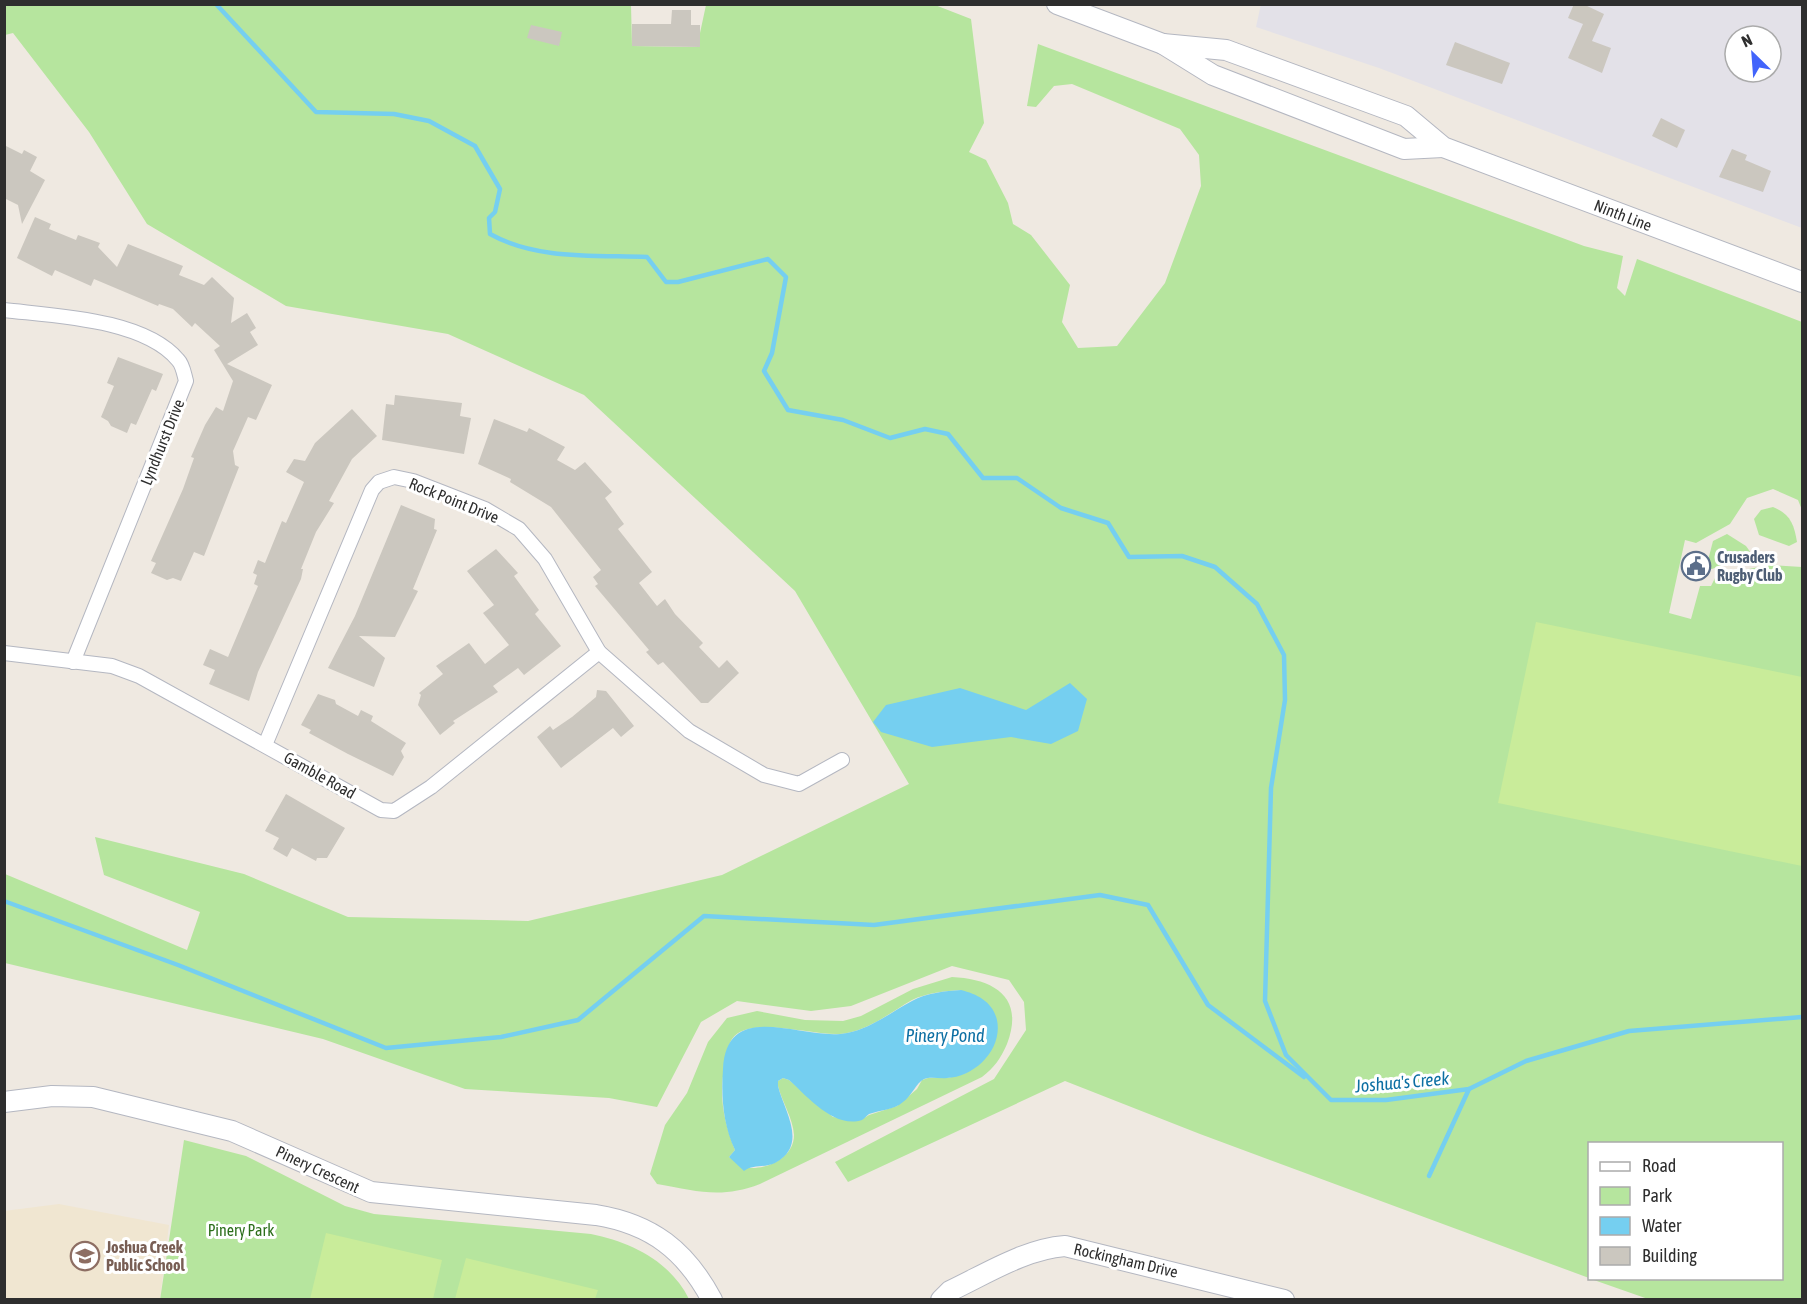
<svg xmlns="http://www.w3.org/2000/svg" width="1807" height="1304" font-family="'Asap Condensed',sans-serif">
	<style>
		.industrial { fill: #e3e1e8; fill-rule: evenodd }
		.education { fill: #f0e6d1 }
		.green { fill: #b6e59e; fill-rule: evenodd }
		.pitch { fill: #c9ec9a }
		.water { fill: #75cff0 }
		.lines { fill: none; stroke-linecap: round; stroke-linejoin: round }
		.stream { stroke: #75cff0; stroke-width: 4.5 }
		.building { fill: #cbc7bf }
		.street-casing { stroke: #b4b7c1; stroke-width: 16 }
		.secondary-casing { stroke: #b4b7c1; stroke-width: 22 }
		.street { stroke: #fff; stroke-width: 14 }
		.secondary { stroke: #fff; stroke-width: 20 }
		.labels { text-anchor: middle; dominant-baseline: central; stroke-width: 6; stroke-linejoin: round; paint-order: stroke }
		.street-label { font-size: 16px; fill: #2e2e2e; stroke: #fff }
		.service-label { font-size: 16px; font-weight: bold; fill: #4e5e75; stroke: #fff; text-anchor: start }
		.park-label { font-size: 16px; fill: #2c6e1b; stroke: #fff }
		.education-label { font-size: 16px; font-weight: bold; fill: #785e54; stroke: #fff; text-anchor: start }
		.water-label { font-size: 18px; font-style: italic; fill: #0d6fa3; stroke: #fff }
	</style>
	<rect width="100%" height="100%" fill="#efe9e1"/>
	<path class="industrial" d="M1261,4l541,1v223l-423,-160 -123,-41zM1735,36h36v36h-36z"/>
	<path class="education" d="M59,1204l110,21 -9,74h-155l-1,-88z"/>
	<g class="green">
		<path d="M5,5h626l1,41 65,1 9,-42h229l36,14 13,104 -15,29 17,8 22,43 5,21 18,11 39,50 -8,37 16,26 39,-2 48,-63 36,-97 -2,-31 -19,-26 -108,-45 -18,2 -18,21 -9,-1 11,-62 546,202 39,10 -6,32 8,8 12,-37 165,63v188l-4,-10 -25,-11 -26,9 -17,26 -34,19 -11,-3 -16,73 22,6 9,-33h11l5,-10 52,-11 34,2v732h-154l-57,-20 191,-1v-134h-192l-1,134 -389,-144 -135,-53 -217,101 -13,-20 159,-83 32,-49 -2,-28 -15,-22 -57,-14 -101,40 -40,5 -74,-10 -36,21 -44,85 -48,-9 -144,-9 -142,-50 -318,-76v-89l182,76 13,-38 -96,-37 -9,-38 149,37 104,43 180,4 194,-46 187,-91 -114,-193 -211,-196 -136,-61 -162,-28 -139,-82 -58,-92 -76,-99 -8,2z"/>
		<path d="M1773,507c17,7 21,17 24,35l-8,4 -30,-11 -5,-16 7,-9z"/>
		<path d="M1727,534l19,12 5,7 -39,16 -6,-1 7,-27z"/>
		<path d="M952,977c42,2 73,20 55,67 -6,14 -13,24 -25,33l-222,107c-39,15 -63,7 -103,0l-7,-10 15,-49 22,-32 21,-51 19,-24 30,-7 48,9 38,1 18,-5 52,-27zM961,990l5,83 -18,5h-20l-6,2 -5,9 -20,17 -28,9 -8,5 -28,-3 -44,-37 -6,-2 -5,3v5c4,16 15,32 16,49 0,22 -25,34 -44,33 -7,-1 -15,-7 -21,-11l6,-7c-11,-28 -17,-55 -10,-85 2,-7 3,-20 7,-26 17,-26 88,0 115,-6 25,-5 44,-21 65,-33 14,-7 33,-9 49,-10z"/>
		<path d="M184,1140l62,16 99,50 29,8 217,20c40,8 79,27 98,65l-529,1z"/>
	</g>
	<g class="pitch">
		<path d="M1536,622l266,55v189l-304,-63z"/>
		<path d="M326,1233l116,27 -9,39h-123z"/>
		<path d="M466,1258l132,32 -3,9h-140z"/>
	</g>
	<g class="water">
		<path d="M1070,683l17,16 -9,32 -27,13 -40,-7 -79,10 -51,-15 -8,-10 13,-17 74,-17 66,22z"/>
		<path d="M961,990c16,4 32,12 36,30 6,29 -22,57 -50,58 -8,1 -16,-2 -23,1 -8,4 -13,18 -21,23 -9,8 -23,8 -34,12 -3,2 -5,5 -7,6 -28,9 -55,-24 -73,-40l-6,-2 -5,3v5c6,25 31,59 -3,77 -10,5 -22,1 -31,8l-15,-14 6,-7c-12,-26 -14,-53 -12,-81 4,-73 81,-27 124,-36 25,-5 44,-21 65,-32 14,-8 33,-10 49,-11z"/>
	</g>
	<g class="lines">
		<g class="stream">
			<path d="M216,4l100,108 78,2 35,7 46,25 25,43 -5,23 -6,6 1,16c47,26 105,21 157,23l19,25h12l90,-23 18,18 -14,76 -8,18 24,39 55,10 47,18 35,-9 23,5 35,44h34l44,30 47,15 21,34 53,-1 33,11 42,37 27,51 1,45 -14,88 -6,213 21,54 45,45h55l83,-11 57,-28 103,-30 173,-14"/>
			<path d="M4,901l174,64 208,83 115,-11 77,-17 126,-104 170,9 226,-30 48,10 60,100 96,72"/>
			<path d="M1429,1176l40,-87"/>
		</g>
	</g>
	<g class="building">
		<path d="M1574,4h9l21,10 -12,27 19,7 -9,25 -34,-15 15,-34 -15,-6z"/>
		<path d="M672,10h19v15h9v22l-68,-1v-22h39z"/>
		<path d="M531,25l31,7 -3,14 -32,-8z"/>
		<path d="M1455,42l55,21 -8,21 -56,-19z"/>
		<path d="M1661,118l24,12 -8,18 -25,-12z"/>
		<path d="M4,145l18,9 2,-4 13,7 -7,14 15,9 -23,44 -4,-19 -14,-7z"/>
		<path d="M1732,149l15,6 -2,5 26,11 -8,21 -44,-15z"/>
		<path d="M35,217l16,7 -2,5 27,11 2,-5 22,8 -2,4 19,20 11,-23 55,22 -4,9 25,10 8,-8 22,21 -3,25 16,-10 9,15 -6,4 8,13 -31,19 45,21 -16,35 -8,-3 -15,34 2,14 4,2 -35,89 -10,-4 -13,29 -8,-3 -6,2 -16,-7 5,-10 -5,-2 32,-72 11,-31 -3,-1 14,-32 11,-18 7,4 10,-30 -19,-31 6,-4 -25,-23 -3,4 -19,-18 -14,-5 -1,2 -64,-27 -3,7 -36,-16 -3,6 -35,-18z"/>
		<path d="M118,357l45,17 -7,17 -4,-2 -16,36 -5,-2 -4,10 -16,-7 -3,-5 -7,-4 13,-31 -7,-3z"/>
		<path d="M395,395l67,8 -2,13 11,2 -7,36 -82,-14 4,-36 8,1z"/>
		<path d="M352,409l25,27 -25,23 -23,42 5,2 -18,29 -15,37h2l-2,10 -43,93 -9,29 -40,-17 6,-14 -12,-5 7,-16 18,8 30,-71 -4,-2 3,-9 -4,-2 5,-13 7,3 17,-42 4,2 18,-41 -18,-10 8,-13 11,2 10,-18z"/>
		<path d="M494,419l33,13 2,-4 36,19 -8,13 18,10 10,-8 27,30 -7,6 19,26 -6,5 34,43 -13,11 18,23 8,-7 10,15 28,29 -4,4 20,21 8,-8 12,13 -31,30h-7l-38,-41 -5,3 -12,-13 3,-2 -54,-64 3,-2 -5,-7 8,-7 -50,-63 -41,-25 1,-3 -33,-15z"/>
		<path d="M401,505l34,14 -1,10 3,1 -24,59 5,2 -23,46 -36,-1 26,22 -11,29 -46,-19 27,-52z"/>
		<path d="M496,549l22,24 -4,3 25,34 -4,4 26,32 -37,29 -6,-7 -25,18 5,6 -45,29 2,2 -15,12 -22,-30 3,-10 -2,-2 24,-19 -7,-8 33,-23 16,21 24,-19 -26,-32 11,-8 -27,-34z"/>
		<path d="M597,690l9,1 28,35 -13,11 -8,-9 -52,40 -24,-31 13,-11 3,4 19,-13 24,-20z"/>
		<path d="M318,694l17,6 1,4 22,12 3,-6 12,6 -2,5 35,22 -5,8 3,6 -11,19 -45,-22 -39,-21 2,-3 -10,-5z"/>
		<path d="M286,794l59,34 -18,30h-10l-1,3 -24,-13 -5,9 -14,-8 6,-11 -14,-7z"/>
	</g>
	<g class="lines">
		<g class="street-casing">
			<g id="street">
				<path d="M4,310c51,6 140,9 174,50 5,5 6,14 8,21l-113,281"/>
				<path d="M4,653l108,13 27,10 242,134 13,1 37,-24 168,-135"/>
				<path d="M265,745l107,-255 7,-8 15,-5 19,4 72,28 34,20 26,30 54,93 90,79 75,44 35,9 43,-24"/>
			</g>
		</g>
		<g class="secondary-casing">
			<g id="secondary">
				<path d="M1057,4l106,40 50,31 191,74 39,-2"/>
				<path d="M1163,44l63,6 180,66 37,31 359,135"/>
				<path d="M4,1102l48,-6 41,1 139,34 139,61 225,23c56,9 90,36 116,85"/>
				<path d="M941,1300l9,-9c36,-17 75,-42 115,-45l219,54"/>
			</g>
		</g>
		<use href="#street" class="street"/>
		<use href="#secondary" class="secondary"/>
	</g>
	<defs>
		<g id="civic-ring" transform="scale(1.5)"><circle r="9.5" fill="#fff" stroke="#5c6f8a" stroke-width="1.5"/><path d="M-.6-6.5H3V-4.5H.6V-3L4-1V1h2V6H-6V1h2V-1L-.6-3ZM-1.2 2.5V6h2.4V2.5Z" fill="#5c6f8a"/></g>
		<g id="school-ring" transform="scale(1.5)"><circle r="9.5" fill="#fff" stroke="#8d6e63" stroke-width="1.5"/><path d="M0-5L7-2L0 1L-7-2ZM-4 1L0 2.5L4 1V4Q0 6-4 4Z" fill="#8d6e63"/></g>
	</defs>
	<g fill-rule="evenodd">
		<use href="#civic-ring" x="1696" y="566"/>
		<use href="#school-ring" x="85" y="1256"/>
	</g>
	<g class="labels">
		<g class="street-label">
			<text transform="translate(1623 215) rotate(21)">Ninth Line</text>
			<text transform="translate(162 442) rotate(-68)">Lyndhurst Drive</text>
			<text transform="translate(454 500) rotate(22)">Rock Point Drive</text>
			<text transform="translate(320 775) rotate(29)">Gamble Road</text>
			<text transform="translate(318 1169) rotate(25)">Pinery Crescent</text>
			<text transform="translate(1126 1260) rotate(13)">Rockingham Drive</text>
		</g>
		<g class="service-label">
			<text x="1717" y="557">Crusaders<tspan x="1717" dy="18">Rugby Club</tspan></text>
		</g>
		<g class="park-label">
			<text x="241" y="1230">Pinery Park</text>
		</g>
		<g class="education-label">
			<text x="106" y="1247">Joshua Creek<tspan x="106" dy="18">Public School</tspan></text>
		</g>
		<g class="water-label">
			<text x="945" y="1035">Pinery Pond</text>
			<text transform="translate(1402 1082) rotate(-5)">Joshua's Creek</text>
		</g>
	</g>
	<rect width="1807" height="1304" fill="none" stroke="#2e2e2e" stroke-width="12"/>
	<rect x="1588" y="1142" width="195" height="138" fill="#ffffff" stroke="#ababab" stroke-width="1.5"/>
	<rect x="1600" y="1162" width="30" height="9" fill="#ffffff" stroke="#ababab" stroke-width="1.5"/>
	<text x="1642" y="1172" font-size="18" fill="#2e2e2e">Road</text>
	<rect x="1600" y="1187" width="30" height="18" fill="#b6e59e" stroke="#ababab" stroke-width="1.5"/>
	<text x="1642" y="1202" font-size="18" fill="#2e2e2e">Park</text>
	<rect x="1600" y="1217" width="30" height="18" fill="#75cff0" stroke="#ababab" stroke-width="1.5"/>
	<text x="1642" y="1232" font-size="18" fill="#2e2e2e">Water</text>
	<rect x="1600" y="1247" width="30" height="18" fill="#cbc7bf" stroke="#ababab" stroke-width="1.5"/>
	<text x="1642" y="1262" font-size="18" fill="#2e2e2e">Building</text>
	<g transform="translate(1753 54) rotate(335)"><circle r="28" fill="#ffffff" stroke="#ababab" stroke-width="1.5"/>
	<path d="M0-4.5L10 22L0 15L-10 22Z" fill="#4264fb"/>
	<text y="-9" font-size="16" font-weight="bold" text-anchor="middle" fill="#2e2e2e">N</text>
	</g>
</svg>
